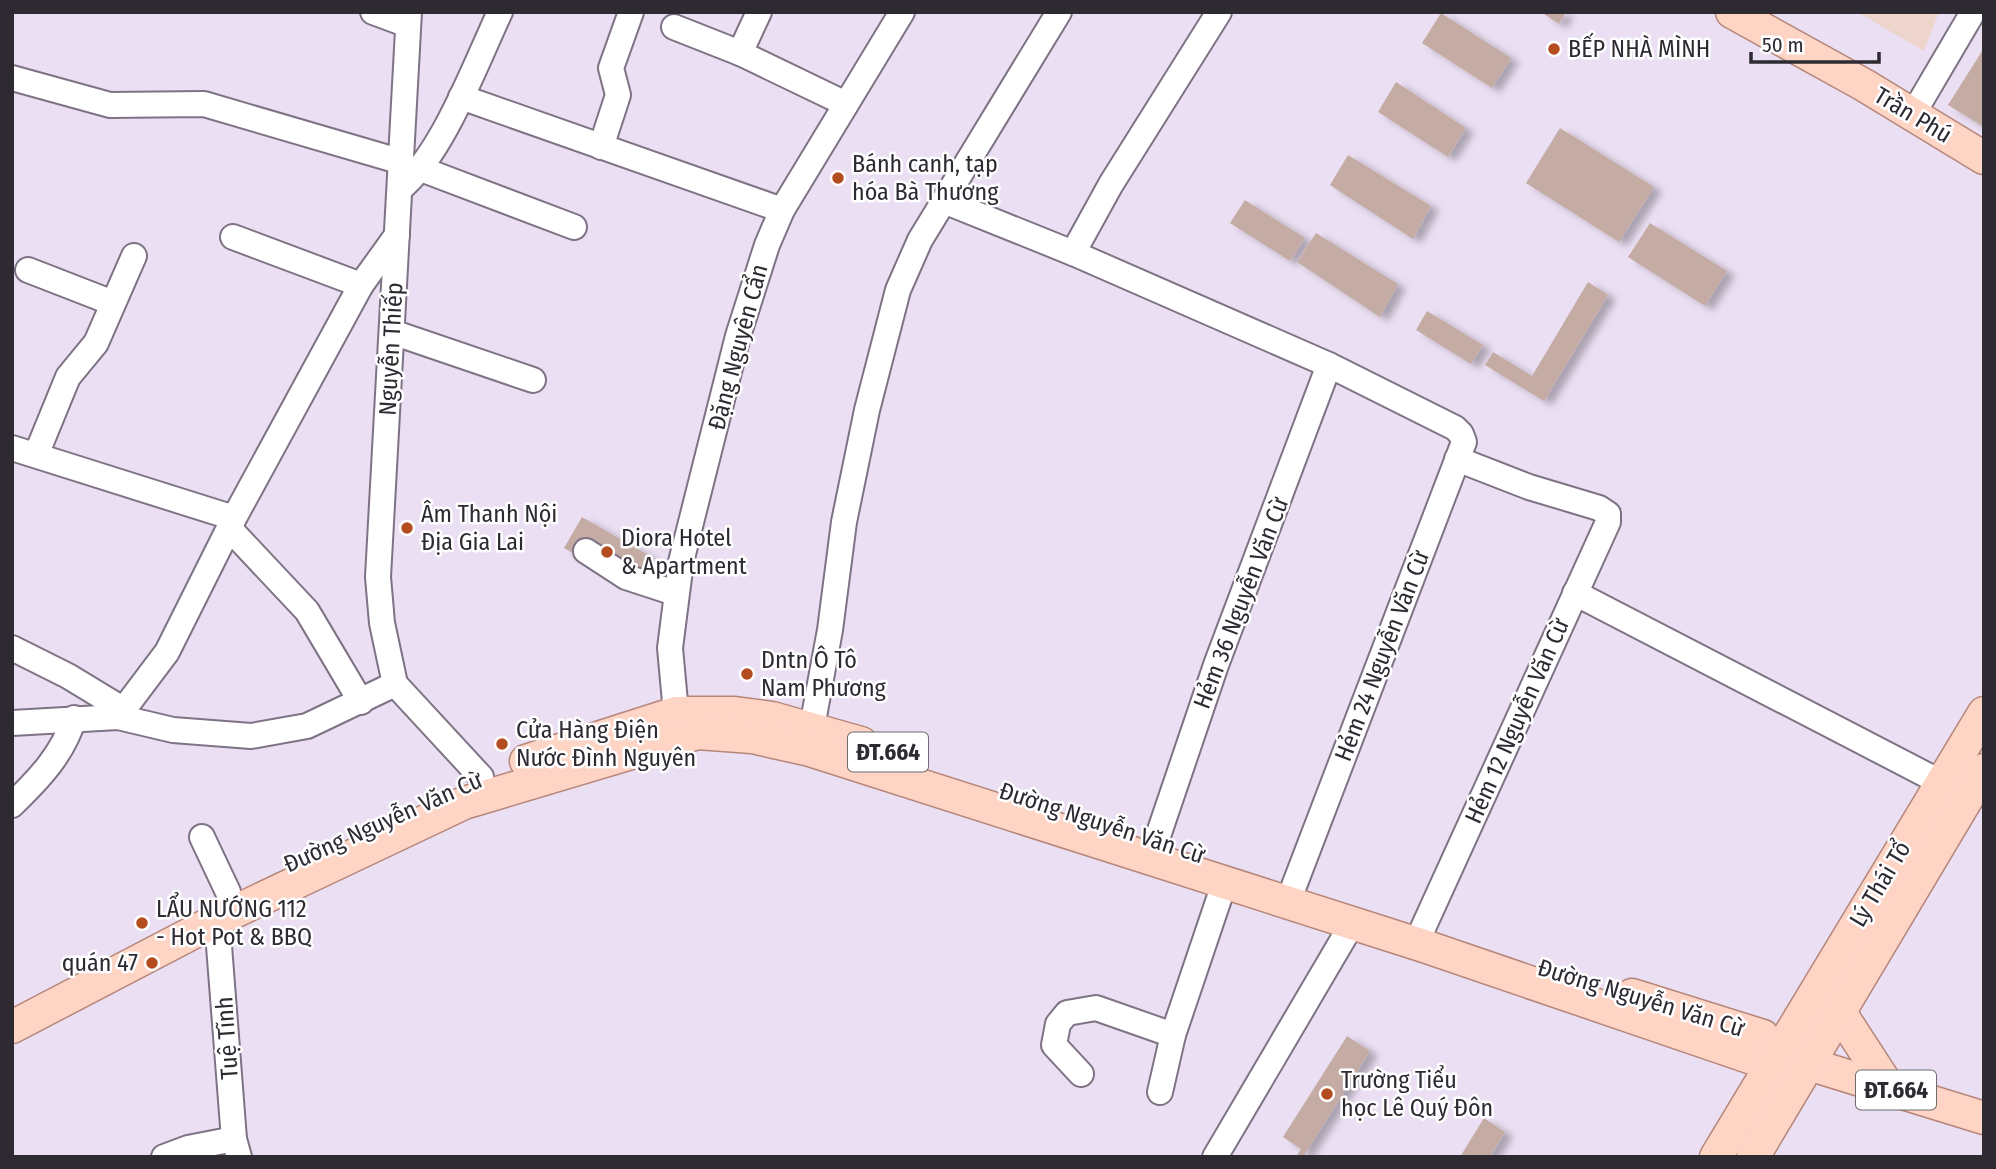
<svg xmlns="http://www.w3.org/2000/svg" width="1996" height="1169" font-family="'Fira Sans Condensed',sans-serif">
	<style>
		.education { fill: #edd4cd }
		.building { fill: #c4aba4; filter: url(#shadow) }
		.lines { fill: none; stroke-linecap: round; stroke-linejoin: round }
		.minor-casing { stroke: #7e7385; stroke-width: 28 }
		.major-casing { stroke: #b58679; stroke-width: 35 }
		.minor { stroke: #fff; stroke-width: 24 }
		.major { stroke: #fed4c5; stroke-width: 32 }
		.poi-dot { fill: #b34d1f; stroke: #fff; stroke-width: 2.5 }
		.labels { text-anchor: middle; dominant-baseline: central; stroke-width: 5; stroke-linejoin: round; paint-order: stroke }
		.shield { fill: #fff; stroke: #6d6a70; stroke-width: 2 }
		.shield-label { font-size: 23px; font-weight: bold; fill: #2e2a32 }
		.poi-label { font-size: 24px; fill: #2e2a32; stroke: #fff; text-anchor: start }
		.street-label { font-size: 24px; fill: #2e2a32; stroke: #fff }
	</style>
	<defs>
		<filter id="shadow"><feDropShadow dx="8" dy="4.5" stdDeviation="3.5" flood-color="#0004"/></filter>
	</defs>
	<rect width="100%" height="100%" fill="#ebdff3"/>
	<path class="education" d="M1857,12h82l-15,39z"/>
	<g class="building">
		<path d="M1541,12h25l-7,12z"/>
		<path d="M1441,13l70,45 -19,30 -70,-45z"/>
		<path d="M1984,48v79l-36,-22z"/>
		<path d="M1396,82l70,46 -18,29 -70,-45z"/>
		<path d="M1560,128l94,59 -35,55 -93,-59z"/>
		<path d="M1348,155l83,51 -18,33 -83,-54z"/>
		<path d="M1245,200l60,38 -15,23 -60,-38z"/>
		<path d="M1650,223l77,48 -22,35 -77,-49z"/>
		<path d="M1316,233l82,51 -18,33 -83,-55z"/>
		<path d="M1588,282l20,13 -64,106 -59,-36 8,-13 39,24z"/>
		<path d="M1427,311l56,34 -12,19 -55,-34z"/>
		<path d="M582,517l68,39 -18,32 -68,-40z"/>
		<path d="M1347,1036l23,15 -67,106h-7l5,-8 -18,-12z"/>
		<path d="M1484,1118l21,14 -15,25h-30z"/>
	</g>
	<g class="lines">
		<g class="minor-casing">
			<g id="minor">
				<path d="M373,12l35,13"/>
				<path d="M1219,12l-108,172 -38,69 256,112 126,63 6,6 3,8 -170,444"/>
				<path d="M674,27l66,26 106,51"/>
				<path d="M740,53l19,-41"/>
				<path d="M12,78l98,27 94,-1 198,58"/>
				<path d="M461,97l321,113"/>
				<path d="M1913,114l60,-102"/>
				<path d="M601,147l17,-52 -7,-27 20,-56"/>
				<path d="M421,169l153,58"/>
				<path d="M401,188c42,-35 75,-125 99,-176"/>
				<path d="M944,201l129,52"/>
				<path d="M233,237l128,48"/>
				<path d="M28,270l85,33"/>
				<path d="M392,332l141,48"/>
				<path d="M12,448l222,70"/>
				<path d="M36,455l32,-78 28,-34 38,-87"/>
				<path d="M229,528l78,83 54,91"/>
				<path d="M586,551l40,26 49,16"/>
				<path d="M1575,593l367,190"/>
				<path d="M12,648l56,28 56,34"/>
				<path d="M395,684l-13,-61 -4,-46 31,-565"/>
				<path d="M395,684l86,93"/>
				<path d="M676,713l-6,-65 11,-86 57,-226 29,-91 15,-35 120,-198"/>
				<path d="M118,717l49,-65 67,-134 127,-233 36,-50"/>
				<path d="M12,723l106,-6 55,13 78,6 56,-10 88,-42"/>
				<path d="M812,727l18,-97 14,-108 23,-112 31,-120 22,-50 139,-228"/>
				<path d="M12,805c27,-26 51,-51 62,-87"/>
				<path d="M202,837l26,55"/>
				<path d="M1156,842l60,-177 113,-300"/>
				<path d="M217,920l17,219 5,18"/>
				<path d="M1423,928l185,-406v-8l-9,-6 -70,-21 -72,-28"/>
				<path d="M1081,1074l-27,-29 4,-21 9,-11 29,-5 77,27 51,-151"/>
				<path d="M1160,1092l13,-57"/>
				<path d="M164,1157l24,-9 46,-9"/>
				<path d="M1215,1157l137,-233"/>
			</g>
		</g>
		<g class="major-casing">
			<g id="major">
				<path d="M1732,12l132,73 120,73"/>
				<path d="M526,761l150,-48h59l37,5 89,25"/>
				<path d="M1632,995l131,41 13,18"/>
				<path d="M1839,1011l50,77"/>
				<path d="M12,1027l205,-107 247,-117 234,-70 54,4 58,13 614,196 328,112 24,-4 208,64"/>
				<path d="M1716,1157l268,-444"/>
				<path d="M1753,1157l231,-387"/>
			</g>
		</g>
		<use href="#minor" class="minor"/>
		<use href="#major" class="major"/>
	</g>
	<g class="poi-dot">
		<circle cx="1554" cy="49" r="7"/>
		<circle cx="838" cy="178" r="7"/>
		<circle cx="407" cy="528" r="7"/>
		<circle cx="607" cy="552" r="7"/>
		<circle cx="747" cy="674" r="7"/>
		<circle cx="502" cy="744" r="7"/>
		<circle cx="142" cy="923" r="7"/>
		<circle cx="152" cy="963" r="7"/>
		<circle cx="1327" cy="1094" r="7"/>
	</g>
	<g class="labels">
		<g class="shield">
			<rect x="848" y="732.5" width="80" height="39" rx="5"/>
			<rect x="1856" y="1070.5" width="80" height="39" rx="5"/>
		</g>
		<g class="shield-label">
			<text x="888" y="752">ĐT.664</text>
			<text x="1896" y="1090">ĐT.664</text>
		</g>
		<g class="poi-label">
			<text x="1568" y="49">BẾP NHÀ MÌNH</text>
			<text x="852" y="164">Bánh canh, tạp<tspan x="852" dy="28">hóa Bà Thương</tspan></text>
			<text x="421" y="514">Âm Thanh Nội<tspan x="421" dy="28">Địa Gia Lai</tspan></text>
			<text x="621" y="538">Diora Hotel<tspan x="621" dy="28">&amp; Apartment</tspan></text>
			<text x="761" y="660">Dntn Ô Tô<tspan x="761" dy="28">Nam Phương</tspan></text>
			<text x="516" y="730">Cửa Hàng Điện<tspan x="516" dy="28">Nước Đình Nguyên</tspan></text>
			<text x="156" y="909">LẨU NƯỚNG 112<tspan x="156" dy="28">- Hot Pot &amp; BBQ</tspan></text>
			<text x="138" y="963" text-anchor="end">quán 47</text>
			<text x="1341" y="1080">Trường Tiểu<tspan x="1341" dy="28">học Lê Quý Đôn</tspan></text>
		</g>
		<g class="street-label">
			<text transform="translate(1913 115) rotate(31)">Trần Phú</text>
			<text transform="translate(738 347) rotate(-75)">Đặng Nguyên Cẩn</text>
			<text transform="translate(391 349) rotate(-87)">Nguyễn Thiếp</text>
			<text transform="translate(1241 603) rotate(-69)">Hẻm 36 Nguyễn Văn Cừ</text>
			<text transform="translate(1382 656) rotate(-69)">Hẻm 24 Nguyễn Văn Cừ</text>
			<text transform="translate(1517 721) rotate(-66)">Hẻm 12 Nguyễn Văn Cừ</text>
			<text transform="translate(383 822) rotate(-24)">Đường Nguyễn Văn Cừ</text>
			<text transform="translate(1102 823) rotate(18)">Đường Nguyễn Văn Cừ</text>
			<text transform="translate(1880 884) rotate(-59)">Lý Thái Tổ</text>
			<text transform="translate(1641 998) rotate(17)">Đường Nguyễn Văn Cừ</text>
			<text transform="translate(227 1038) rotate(-94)">Tuệ Tĩnh</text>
		</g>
	</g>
	<rect width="1996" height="1169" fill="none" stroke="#2e2a32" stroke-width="28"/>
	<path d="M1751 52v10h128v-10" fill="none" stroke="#2e2a32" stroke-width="3.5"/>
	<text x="1762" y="52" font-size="21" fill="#2e2a32" stroke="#ffffff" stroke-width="5" paint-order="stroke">50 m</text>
</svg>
